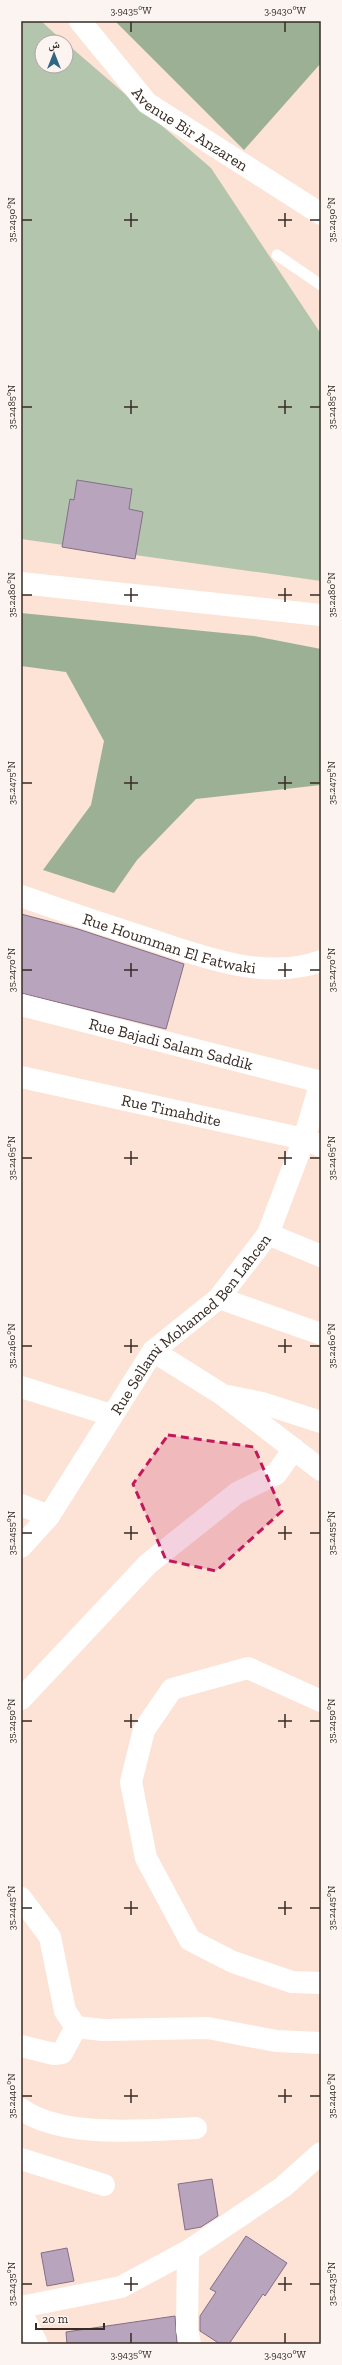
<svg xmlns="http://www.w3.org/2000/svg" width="342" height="2365" font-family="'Zilla Slab','Noto Naskh Arabic',serif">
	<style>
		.green { fill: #b4c5ae }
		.forest { fill: #9bb094 }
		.building { fill: #b9a4bd; stroke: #836f87 }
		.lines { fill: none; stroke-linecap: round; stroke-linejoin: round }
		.service { stroke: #fff; stroke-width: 11 }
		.minor { stroke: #fff; stroke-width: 22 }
		.tertiary { stroke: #fff; stroke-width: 22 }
		.marked { fill: #c2185b; fill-opacity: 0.2; stroke: #c2185b; stroke-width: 3; stroke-dasharray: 8 5; stroke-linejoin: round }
		.ticks { fill: none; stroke: #372b24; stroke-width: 1.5 }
		.labels { text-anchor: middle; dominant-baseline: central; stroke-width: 4; stroke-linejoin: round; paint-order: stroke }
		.street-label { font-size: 16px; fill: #372b24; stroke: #fbf4f1 }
		.neatline { fill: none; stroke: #372b24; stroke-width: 1.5 }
		.ticks-label { font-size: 10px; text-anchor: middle; fill: #372b24 }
	</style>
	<rect width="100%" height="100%" fill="#fce3d5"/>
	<path class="green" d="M21,21h20l23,21h-22v24h24v-23l145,125 110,166v247l-300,-42z"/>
	<g class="forest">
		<path d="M115,21h206v42l-77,87z"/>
		<path d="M21,613l233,23 67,13v136l-125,14 -59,61 -23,33 -71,-23 48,-65 13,-64 -38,-69 -45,-6z"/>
	</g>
	<g class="building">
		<path d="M77,480l55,9 -3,20 14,3 -8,47 -73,-12 8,-48 4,1z"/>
		<path d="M21,914l57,15 106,35 -18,65 -145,-36z"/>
		<path d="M212,2179l6,37 -17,11 -16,3 -7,-46z"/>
		<path d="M246,2236l41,27 -22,33 -2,-2 -34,50h-9l-20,-13v-15l16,-24 -6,-3z"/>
		<path d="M67,2248l7,33 -27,5 -6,-33z"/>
		<path d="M175,2316l2,28h-110l-1,-12z"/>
	</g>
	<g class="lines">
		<path class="service" d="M277,255l44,30"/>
		<g class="minor">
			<path id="s1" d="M21,1005l300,77"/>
			<path id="s2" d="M21,1077l283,62 17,7"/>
			<path d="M268,1234l53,22"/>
			<path d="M219,1298l102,36"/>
			<path d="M153,1351l70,44 98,75"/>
			<path d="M21,1387l90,28"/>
			<path d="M228,1396l34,7 59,19"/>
			<path d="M21,1505l28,11"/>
			<path id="s3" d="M21,1547l28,-31 104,-165 66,-53 49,-64 36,-95 17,-57"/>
			<path d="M21,1699l127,-135 89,-71 39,-19 18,-25"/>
			<path d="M321,1701l-73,-33 -76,21 -28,41 -13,52 15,76 44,82 43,22 59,20 29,1"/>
			<path d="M21,1898l29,39 15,74 11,16 27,3 105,-2 68,13 45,2"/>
			<path d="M21,2046l33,8 8,-1 14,-26"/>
			<path d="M21,2109c42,30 125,21 175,19"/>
			<path d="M21,2159l83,26"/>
			<path d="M188,2251l-1,79 3,14"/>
			<path d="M21,2307l100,-20 67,-36 95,-64 38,-34"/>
			<path d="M21,2312l16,32"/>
		</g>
		<g class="tertiary">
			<path id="s4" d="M80,21l67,82 174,111"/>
			<path d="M21,583l300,32"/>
			<path id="s5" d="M21,896c40,14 81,28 122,41 54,18 121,45 178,24"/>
		</g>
	</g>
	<path class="marked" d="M168,1435l86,12 28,64 -66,60 -50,-11 -33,-76z"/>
	<path class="ticks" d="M131,22v10M285,22v10M131,213v14M285,213v14M22,220h10M124,220h14M278,220h14M310,220h10M131,400v14M285,400v14M22,407h10M124,407h14M278,407h14M310,407h10M131,588v14M285,588v14M22,595h10M124,595h14M278,595h14M310,595h10M131,776v14M285,776v14M22,783h10M124,783h14M278,783h14M310,783h10M131,963v14M285,963v14M22,970h10M124,970h14M278,970h14M310,970h10M131,1151v14M285,1151v14M22,1158h10M124,1158h14M278,1158h14M310,1158h10M131,1339v14M285,1339v14M22,1346h10M124,1346h14M278,1346h14M310,1346h10M131,1526v14M285,1526v14M22,1533h10M124,1533h14M278,1533h14M310,1533h10M131,1714v14M285,1714v14M22,1721h10M124,1721h14M278,1721h14M310,1721h10M131,1901v14M285,1901v14M22,1908h10M124,1908h14M278,1908h14M310,1908h10M131,2089v14M285,2089v14M22,2096h10M124,2096h14M278,2096h14M310,2096h10M131,2277v14M285,2277v14M22,2284h10M124,2284h14M278,2284h14M310,2284h10M131,2333v10M285,2333v10"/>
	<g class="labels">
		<g class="street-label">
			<text stroke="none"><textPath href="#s4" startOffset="156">Avenue Bir Anzaren</textPath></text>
			<text stroke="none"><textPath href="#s5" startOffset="156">Rue Houmman El Fatwaki</textPath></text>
			<text stroke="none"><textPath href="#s1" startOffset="155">Rue Bajadi Salam Saddik</textPath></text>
			<text stroke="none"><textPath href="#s2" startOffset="154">Rue Timahdite</textPath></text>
			<text stroke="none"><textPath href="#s3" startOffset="282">Rue Sellami Mohamed Ben Lahcen</textPath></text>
		</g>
	</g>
	<rect width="342" height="2365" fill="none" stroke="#fbf4f1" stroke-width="44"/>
	<g transform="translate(54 54)"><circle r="19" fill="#fbf4f1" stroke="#ada49f"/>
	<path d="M0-3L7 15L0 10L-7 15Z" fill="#316783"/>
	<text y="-6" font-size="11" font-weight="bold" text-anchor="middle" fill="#372b24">ش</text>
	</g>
	<path d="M36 2323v6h68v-6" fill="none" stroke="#372b24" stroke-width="2"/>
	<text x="42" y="2323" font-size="12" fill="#372b24" stroke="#fbf4f1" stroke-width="3" paint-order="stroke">20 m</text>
	<rect x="22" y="22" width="298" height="2321" class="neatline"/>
	<g class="ticks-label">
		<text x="131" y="14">3.9435°W</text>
		<text x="285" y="14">3.9430°W</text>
		<text transform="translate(11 220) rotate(-90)" y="4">35.2490°N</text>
		<text transform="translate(331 220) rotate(-90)" y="4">35.2490°N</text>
		<text transform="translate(11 407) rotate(-90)" y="4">35.2485°N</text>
		<text transform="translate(331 407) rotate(-90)" y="4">35.2485°N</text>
		<text transform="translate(11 595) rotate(-90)" y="4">35.2480°N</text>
		<text transform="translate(331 595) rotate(-90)" y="4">35.2480°N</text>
		<text transform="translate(11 783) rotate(-90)" y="4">35.2475°N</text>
		<text transform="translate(331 783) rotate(-90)" y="4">35.2475°N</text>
		<text transform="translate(11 970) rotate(-90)" y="4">35.2470°N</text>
		<text transform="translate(331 970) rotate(-90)" y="4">35.2470°N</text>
		<text transform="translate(11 1158) rotate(-90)" y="4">35.2465°N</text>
		<text transform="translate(331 1158) rotate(-90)" y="4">35.2465°N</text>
		<text transform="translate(11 1346) rotate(-90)" y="4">35.2460°N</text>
		<text transform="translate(331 1346) rotate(-90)" y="4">35.2460°N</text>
		<text transform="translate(11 1533) rotate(-90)" y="4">35.2455°N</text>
		<text transform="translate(331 1533) rotate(-90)" y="4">35.2455°N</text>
		<text transform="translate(11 1721) rotate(-90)" y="4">35.2450°N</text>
		<text transform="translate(331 1721) rotate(-90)" y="4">35.2450°N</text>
		<text transform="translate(11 1908) rotate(-90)" y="4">35.2445°N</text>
		<text transform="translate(331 1908) rotate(-90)" y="4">35.2445°N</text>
		<text transform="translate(11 2096) rotate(-90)" y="4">35.2440°N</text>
		<text transform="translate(331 2096) rotate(-90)" y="4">35.2440°N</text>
		<text transform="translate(11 2284) rotate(-90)" y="4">35.2435°N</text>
		<text transform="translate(331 2284) rotate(-90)" y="4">35.2435°N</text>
		<text x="131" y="2358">3.9435°W</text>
		<text x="285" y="2358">3.9430°W</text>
	</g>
</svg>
